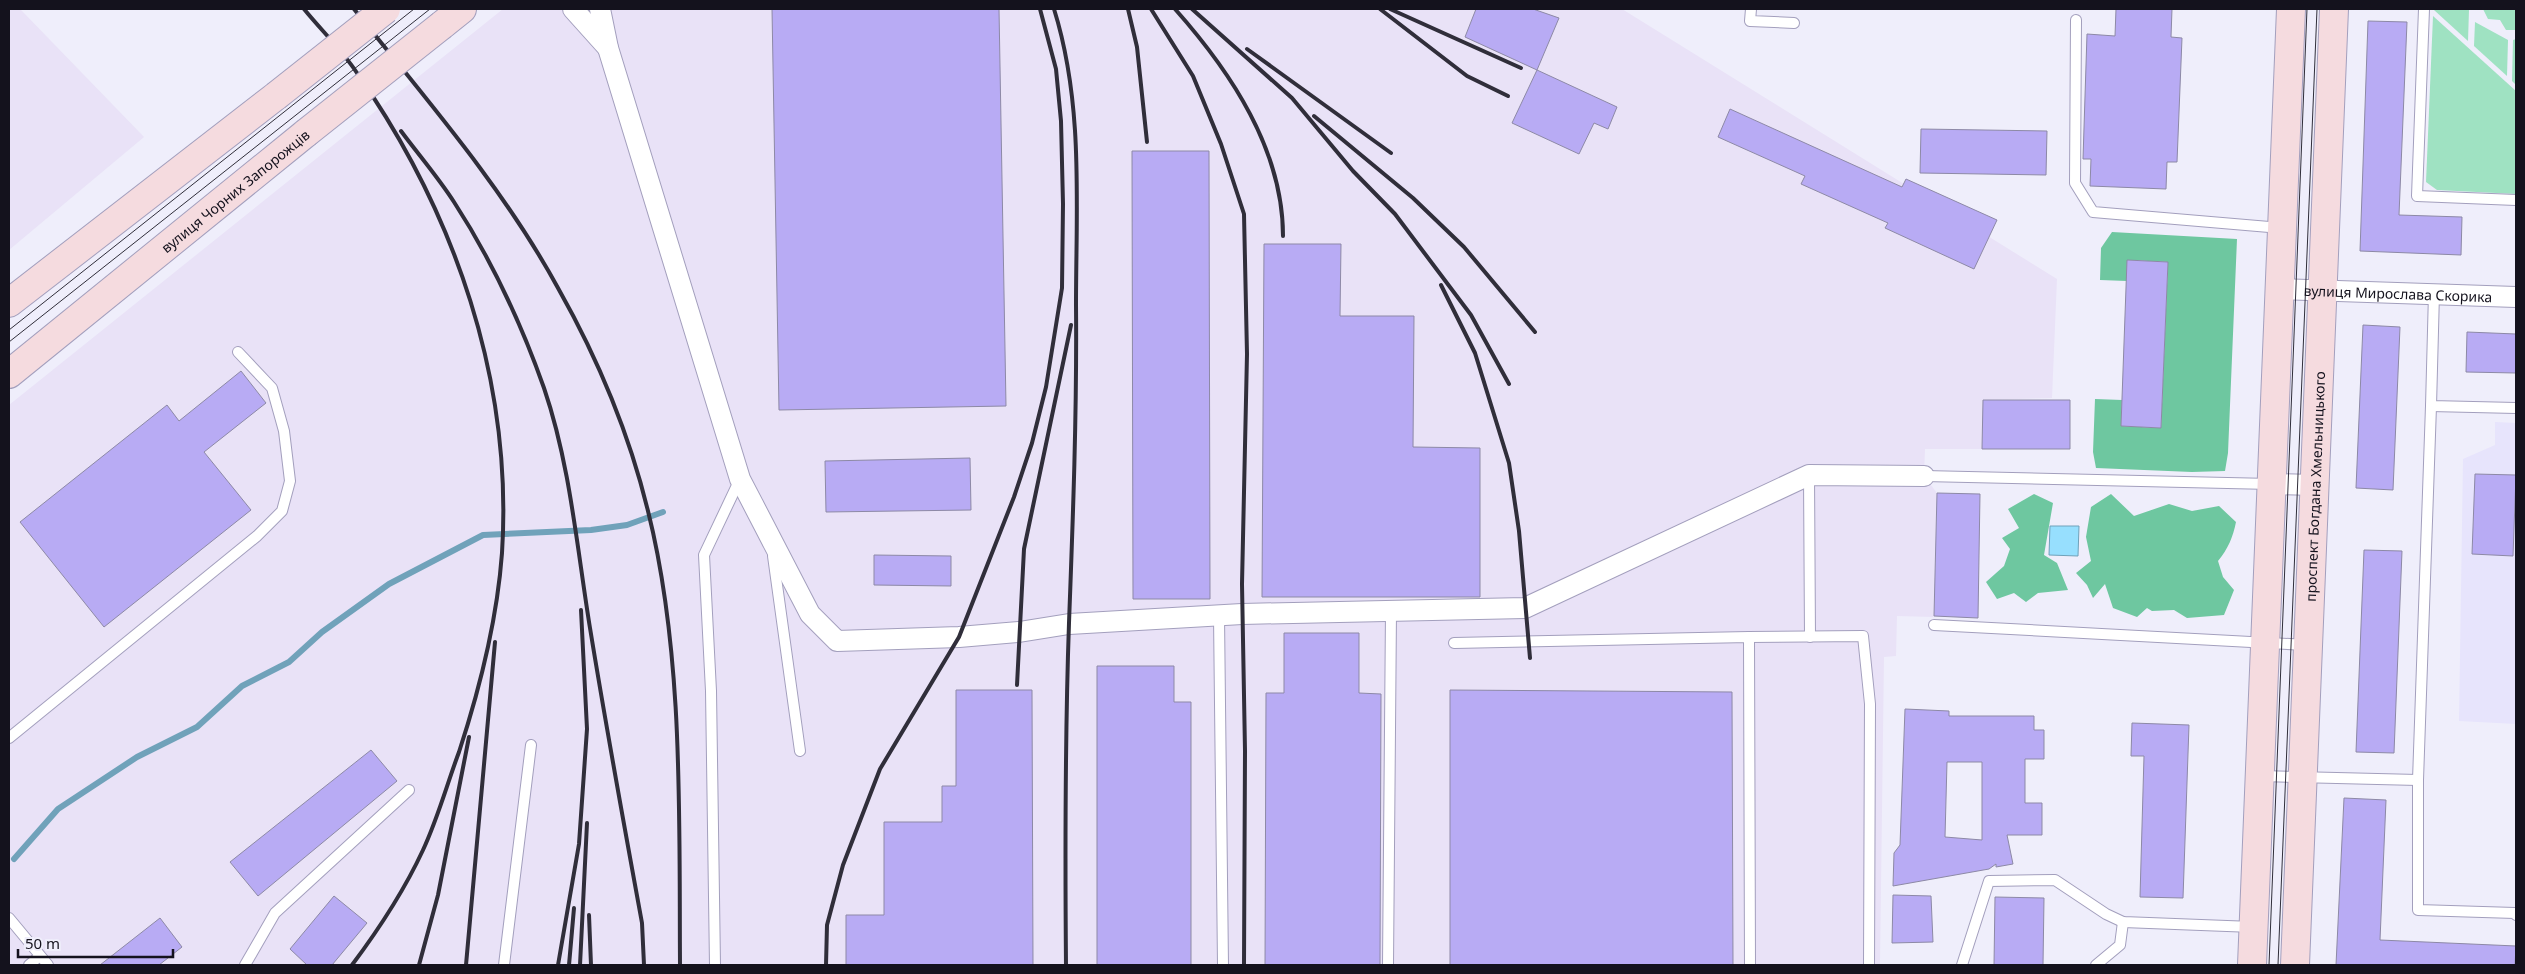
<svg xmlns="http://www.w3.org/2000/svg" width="2525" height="974" font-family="'Noto Sans',sans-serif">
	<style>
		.built { fill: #e7e4fc }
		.industrial { fill: #e9e2f7 }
		.green { fill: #9fe2c2 }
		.forest { fill: #6ec7a0 }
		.water { fill: #97dffe; stroke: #70a2ba }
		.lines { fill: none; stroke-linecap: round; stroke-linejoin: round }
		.stream { stroke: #70a2ba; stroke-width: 6 }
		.building { fill: #b8abf4; stroke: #8d89a6; fill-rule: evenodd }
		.lane-casing { stroke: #a39fbd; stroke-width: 12 }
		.street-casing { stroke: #a39fbd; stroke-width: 22 }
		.secondary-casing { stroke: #a39fbd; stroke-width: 30 }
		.lane { stroke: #fff; stroke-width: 10 }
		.street { stroke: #fff; stroke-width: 20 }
		.secondary { stroke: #f5dbdf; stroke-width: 28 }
		.tram { stroke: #302e3a; stroke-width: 1 }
		.rail { stroke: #302e3a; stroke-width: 4 }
		.secondary-bridge-casing { stroke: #a39fbd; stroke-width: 30; stroke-linecap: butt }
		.secondary-bridge { stroke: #f5dbdf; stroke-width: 28 }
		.labels { text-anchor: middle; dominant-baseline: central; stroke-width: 5; stroke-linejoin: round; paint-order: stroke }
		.street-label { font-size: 14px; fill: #14121d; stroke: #efeefb }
	</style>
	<rect width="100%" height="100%" fill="#efeefb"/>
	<path class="built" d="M2495,422l21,1v301l-57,-3 4,-262 32,-14z"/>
	<g class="industrial">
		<path d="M9,9h11l124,128 -135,113z"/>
		<path d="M503,9h1119l435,270 -5,119 -69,2 -1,49h-57l-1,27 13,17 -3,124 -37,-1 -1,40 -12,1 -4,308h-1871v-560z"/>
	</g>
	<g class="green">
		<path d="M2434,9h35l-1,32 -34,-31z"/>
		<path d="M2483,9h33v21h-10l-6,-10 -12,-1z"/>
		<path d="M2433,16l83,75v103l-79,-4 -11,-8z"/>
		<path d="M2475,22l33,18 -1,36 -33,-30z"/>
		<path d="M2516,39v46l-4,-4 1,-41z"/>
	</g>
	<g class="forest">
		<path d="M2112,232l125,7 -9,214 -3,18 -33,1 -96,-4 -3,-16 2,-53 27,1 -1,26 40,2 7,-166 -40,-2 -1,21 -27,-1 1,-32z"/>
		<path d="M2034,494l19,9 -9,52 13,8 11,27 -30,3 -12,9 -12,-9 -17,6 -11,-17 18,-16 6,-17 -8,-11 17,-10 -11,-19z"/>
		<path d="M2111,494l23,22 35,-12 23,7 27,-5 17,16c-3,15 -8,27 -18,39l5,16 11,13 -10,25 -37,3 -13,-8 -22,1 -5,-3 -10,9 -24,-9 -8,-24 -12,14 -6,-13 -11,-12 15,-12 -5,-24 5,-30z"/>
	</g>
	<path class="water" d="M2050,526h29l-1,30 -29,-1z"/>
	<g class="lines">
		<path class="stream" d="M14,859l44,-50 79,-52 60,-30 45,-41 47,-24 33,-30 67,-48 94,-49 108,-5 36,-5 36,-13"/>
	</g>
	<g class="building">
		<path d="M772,9h227l7,397 -227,4z"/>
		<path d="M1476,9h57l26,9 -22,52 -72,-33z"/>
		<path d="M2116,9h56l-1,28 11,1 -5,124h-10l-1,27 -76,-3 1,-27h-8l4,-125 28,2z"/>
		<path d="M2368,21l39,1 -8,193 63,2 -1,38 -101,-4z"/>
		<path d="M1537,70l80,37 -9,22 -14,-6 -15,31 -67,-31z"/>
		<path d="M1730,109l172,78 4,-8 91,41 -23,49 -89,-41 3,-5 -87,-39 4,-8 -87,-39z"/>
		<path d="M1921,129l126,2 -1,44 -126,-2z"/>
		<path d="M1132,151h77l1,448h-77z"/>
		<path d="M1264,244h77l-1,72h74l-1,131 67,1v149h-218z"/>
		<path d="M2127,260l41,2 -7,166 -40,-2z"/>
		<path d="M2363,325l37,2 -7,163 -37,-2z"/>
		<path d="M2467,332l49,2v39l-50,-1z"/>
		<path d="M241,371l25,32 -62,49 47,58 -147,117 -84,-105 147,-117 12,16z"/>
		<path d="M1983,400h87v49h-88z"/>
		<path d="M970,458l1,52 -145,2 -1,-51z"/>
		<path d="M2475,474l41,1 -3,81 -41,-2z"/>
		<path d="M1937,493l43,1 -2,124 -44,-2z"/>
		<path d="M2364,550l38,1 -8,202 -38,-1z"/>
		<path d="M874,555l77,1v30l-77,-1z"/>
		<path d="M1284,633h75v60l22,1 -1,271h-115l1,-272h18z"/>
		<path d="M1097,666h77v36h17v263h-94z"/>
		<path d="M956,690h76l1,275h-187v-50h38v-93h58v-36h14z"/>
		<path d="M1450,690l282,2 1,273h-283z"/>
		<path d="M1905,709l44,2v5h85v14h10v29h-19v44h17v32h-35l6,29 -17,3v-3l-7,5 -96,17 1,-33 6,-8zM1947,762h35v78l-37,-3z"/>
		<path d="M2132,723l57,2 -6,173 -43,-1 4,-141h-13z"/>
		<path d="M371,750l26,31 -139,115 -28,-34z"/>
		<path d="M2344,798l42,2 -6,140 136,6 -1,19h-179z"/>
		<path d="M1893,895l38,1 2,46 -41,1z"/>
		<path d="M334,896l33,27 -35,42h-25l-17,-16z"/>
		<path d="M1995,897l49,1 -1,67h-49z"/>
		<path d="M160,918l22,29 -23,18h-59z"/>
	</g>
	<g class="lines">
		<g class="lane-casing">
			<g id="lane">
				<path d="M1751,9l-1,12 44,2"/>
				<path d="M2424,9l-7,187 99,4"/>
				<path d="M2076,20l-1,163 18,29 188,16"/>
				<path d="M2434,293l-3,113 85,2"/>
				<path d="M2431,406l-13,374v130l97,3 1,2"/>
				<path d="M1809,475l1,162"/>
				<path d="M1924,476l347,8"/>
				<path d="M773,556l27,195"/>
				<path d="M1219,616l4,349"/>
				<path d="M1934,625l373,20"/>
				<path d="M1749,637l114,-1 7,68 -1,261"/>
				<path d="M1454,643l295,-6 1,328"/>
				<path d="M9,738l248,-202 25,-25 8,-30 -6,-50 -12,-43 -34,-36"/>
				<path d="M2261,776l157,4"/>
				<path d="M9,918l39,47"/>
				<path d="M29,965l11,-9"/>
				<path d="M245,965l30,-52 134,-123"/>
				<path d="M504,965l27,-220"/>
				<path d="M715,965l-4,-274 -7,-136 36,-76"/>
				<path d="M1388,965l3,-354"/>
				<path d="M1962,965l27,-84 66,-1 51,34 17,8 130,5"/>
				<path d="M2096,965l24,-20 3,-23"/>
			</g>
		</g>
		<g class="street-casing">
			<g id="street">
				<path d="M573,9l35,39"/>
				<path d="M600,9l8,39 132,431 70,135 27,27 122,-4 60,-5 50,-8 173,-10 283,-6 284,-133 115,1"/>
				<path id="s1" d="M2280,289l236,8"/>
				<path d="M2272,484l42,1"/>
			</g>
		</g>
		<g class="secondary-casing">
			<g id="secondary">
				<path d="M442,25l20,-16"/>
				<path d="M9,303l267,-207"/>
				<path id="s2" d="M9,374l297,-241"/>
				<path d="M2252,965l39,-956"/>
				<path id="s3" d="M2295,965l39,-956"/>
			</g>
		</g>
		<use href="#lane" class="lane"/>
		<use href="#street" class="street"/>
		<use href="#secondary" class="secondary"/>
		<g class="tram">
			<path d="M9,330l405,-321"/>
			<path d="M9,342l421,-333"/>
			<path d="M2269,965l38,-956"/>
			<path d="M2278,965l39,-956"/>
		</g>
		<g class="rail">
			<path d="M304,9c17,21 38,41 53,64 98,140 156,308 145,480 -5,68 -22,135 -43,199 -12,32 -21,66 -36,98 -19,41 -44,79 -71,115"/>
			<path d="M354,9c71,89 149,178 204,279 39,69 71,145 90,223 36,144 31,306 32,454"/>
			<path d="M1054,9c30,96 22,197 22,296 1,106 -3,212 -7,318 -4,114 -4,228 -3,342"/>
			<path d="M1128,9l9,38 10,95"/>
			<path d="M1151,9l42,67 28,68 23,70 3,140 -5,230 3,167 -1,214"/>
			<path d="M1175,9c56,63 108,141 108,227"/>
			<path d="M1192,9l100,89 61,73 42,43 76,101 38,69"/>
			<path d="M1380,9l87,67 41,20"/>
			<path d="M1390,9l131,59"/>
			<path d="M1247,49l144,104"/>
			<path d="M1314,116l99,82 51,49 71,85"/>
			<path d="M401,131c17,23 37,46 53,71 37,57 67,121 90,186 26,76 33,160 46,240 16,98 34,197 52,295l2,42"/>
			<path d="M1441,285l34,68 34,110 10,68 11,127"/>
			<path d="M1017,685l7,-136 47,-224"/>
			<path d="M589,915l2,50"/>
			<path d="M419,965l19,-70 31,-158"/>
			<path d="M466,965l29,-323"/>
			<path d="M558,965l21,-121 8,-115 -6,-119"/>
			<path d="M569,965l5,-57"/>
			<path d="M580,965l7,-142"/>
			<path d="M826,965l1,-40 16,-60 37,-96 79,-132 55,-140 18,-54 14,-56 16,-99 1,-84 -2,-83 -5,-52 -16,-60"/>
		</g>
		<g class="secondary-bridge-casing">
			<g id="secondary-bridge">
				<path d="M276,96l110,-87"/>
				<path d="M306,133l136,-108"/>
			</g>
		</g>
		<use href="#secondary-bridge" class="secondary-bridge"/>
	</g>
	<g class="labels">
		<g class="street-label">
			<text stroke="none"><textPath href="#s2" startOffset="291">вулиця Чорних Запорожців</textPath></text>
			<text stroke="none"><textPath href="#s1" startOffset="118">вулиця Мирослава Скорика</textPath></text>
			<text stroke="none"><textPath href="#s3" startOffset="479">проспект Богдана Хмельницького</textPath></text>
		</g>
	</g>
	<rect width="2525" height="974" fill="none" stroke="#14121d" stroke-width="20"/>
	<path d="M18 949v8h155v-8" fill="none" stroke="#14121d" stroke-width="2.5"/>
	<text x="25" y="949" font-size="15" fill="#14121d" stroke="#efeefb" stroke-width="4" paint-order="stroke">50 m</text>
</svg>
